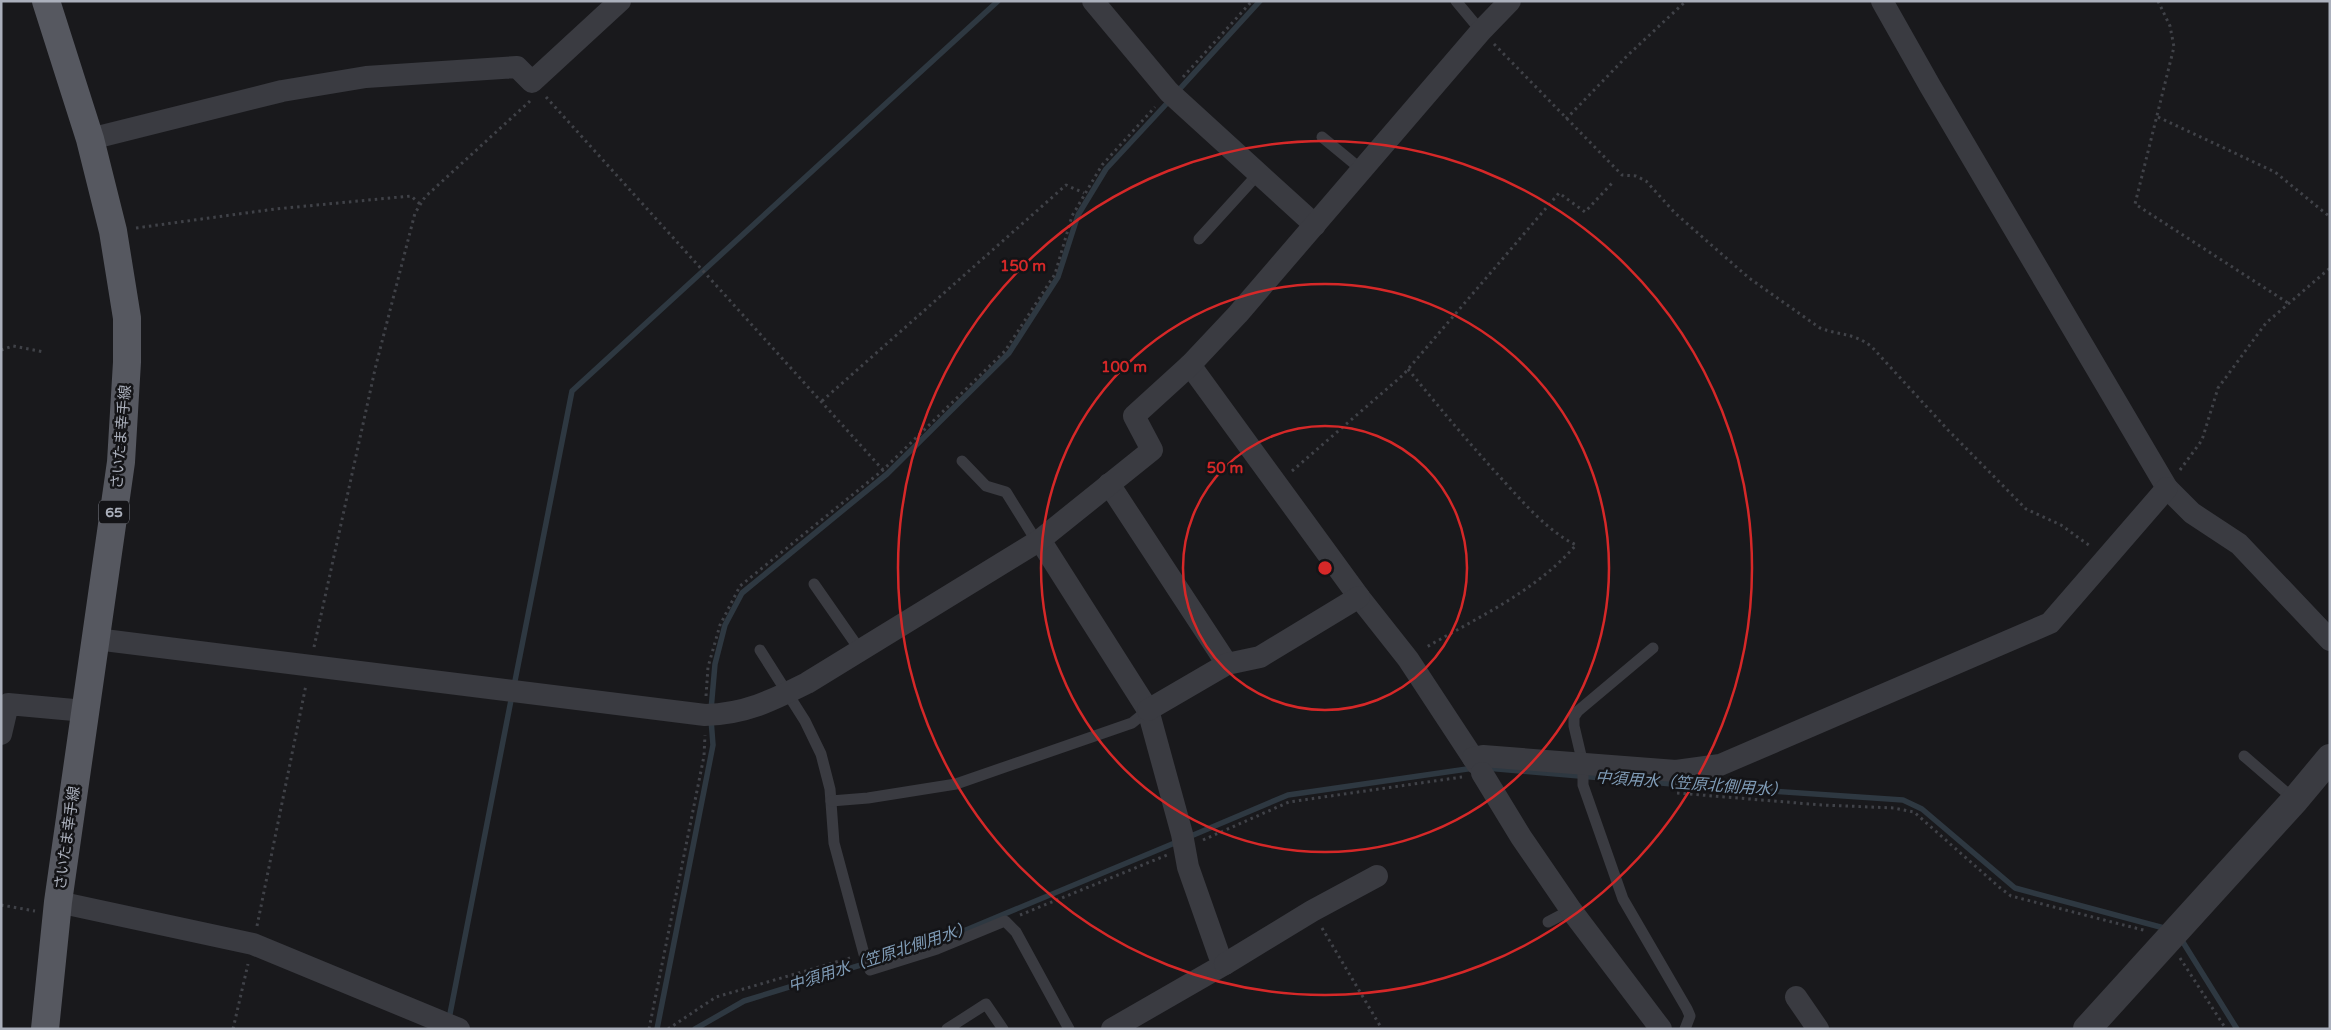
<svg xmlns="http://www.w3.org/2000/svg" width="2331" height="1030" font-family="'Varela Round','Noto Sans JP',sans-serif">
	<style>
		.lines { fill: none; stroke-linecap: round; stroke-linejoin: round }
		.stream { stroke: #2e3841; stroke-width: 5.5 }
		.path { stroke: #404248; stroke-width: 3; stroke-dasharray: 2.5 4; stroke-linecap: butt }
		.service { stroke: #3a3b41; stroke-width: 11 }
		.minor { stroke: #3a3b41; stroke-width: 22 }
		.tertiary { stroke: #3a3b41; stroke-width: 28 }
		.primary { stroke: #565860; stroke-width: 28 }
		.ring { fill: none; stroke: #d62828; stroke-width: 2.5 }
		.labels { text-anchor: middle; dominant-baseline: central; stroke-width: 5; stroke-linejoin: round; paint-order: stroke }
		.shield { fill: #141417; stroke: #7e818a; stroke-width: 1 }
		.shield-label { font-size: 14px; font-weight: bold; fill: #abb0bc }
		.street-label { font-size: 15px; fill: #abb0bc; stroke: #141417 }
		.water-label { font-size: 16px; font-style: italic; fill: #809db8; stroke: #141417 }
		.centre { fill: #d62828; stroke: #141417; stroke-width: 2.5 }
		.ring-label { font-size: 15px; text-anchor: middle; font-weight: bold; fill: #d62828; stroke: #141417; stroke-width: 5; stroke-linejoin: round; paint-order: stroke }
	</style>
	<rect width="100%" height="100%" fill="#19191c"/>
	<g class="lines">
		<g class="stream">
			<path d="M1176,93l84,-92"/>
			<path d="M514,686l58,-295 426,-390"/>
			<path d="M711,710l4,-46 10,-39 17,-32 145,-119 122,-121 49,-76 20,-62 28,-46 64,-69"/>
			<path d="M1486,768l198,17 219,15 19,9 93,79 149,40"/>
			<path d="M1191,836l97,-41 186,-27"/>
			<path d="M2181,939l56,90"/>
			<path d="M449,1019l63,-324"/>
			<path d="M657,1029l56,-284 -2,-26"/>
			<path d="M695,1029l49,-28 198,-61 235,-98"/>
		</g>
		<g class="path">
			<path d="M2158,1l12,25 4,21 -39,157 153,99"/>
			<path d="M1494,44l128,131 14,1 10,5 29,32 74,65 71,50c21,8 31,4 51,18l77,84 78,79 35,16 29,21"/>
			<path d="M1183,77l69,-76"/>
			<path d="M546,97l337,373"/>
			<path d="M2158,117l117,55 55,45"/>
			<path d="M1566,119l62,-64 58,-54"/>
			<path d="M136,228l139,-19 136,-13 9,8"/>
			<path d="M1,350l12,-4 31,6"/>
			<path d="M1408,369c30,37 60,73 92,108 23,25 46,53 76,68 -41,47 -98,72 -151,103"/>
			<path d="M822,401l244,-216 18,8"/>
			<path d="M2180,470l22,-30 16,-52 48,-65 64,-55"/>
			<path d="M1292,471l111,-96 156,-182 26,19 29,-31"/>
			<path d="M314,647l62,-282 39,-152 10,-16 105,-96"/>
			<path d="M706,696l2,-29 12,-42 20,-39 143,-116 122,-119 50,-77 17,-58 30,-51 53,-58"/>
			<path d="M1677,793l145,12 72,3 20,4 85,75 12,9 136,35"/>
			<path d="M1203,840l86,-38 173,-25"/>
			<path d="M1,905l34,6"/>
			<path d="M1020,915l147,-60"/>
			<path d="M257,926l49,-241"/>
			<path d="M1322,928l60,101"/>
			<path d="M2180,958l46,71"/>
			<path d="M233,1029l15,-65"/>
			<path d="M649,1029l55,-273 1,-21"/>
			<path d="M668,1029l48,-32 134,-39"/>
		</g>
		<g class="service">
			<path d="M1456,1l25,30"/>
			<path d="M1322,137l40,33"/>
			<path d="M1199,239l60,-66"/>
			<path d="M962,461l24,25 20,6 31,50"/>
			<path d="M814,584l46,66"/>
			<path d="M1653,648l-75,63 -4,6v9l9,38v21l40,114 64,110 3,7 -5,13"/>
			<path d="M760,650l45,71 16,33 9,35 4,54 30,111 6,16 67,-21 68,-28 11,11 53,97"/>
			<path d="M2244,756l51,44"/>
			<path d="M831,801l37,-3 88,-14 176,-61 16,-13"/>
			<path d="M1548,922l23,-12"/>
			<path d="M947,1029l39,-25 17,25"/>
		</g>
		<g class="minor">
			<path d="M1093,1l76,91 146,133"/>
			<path d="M1882,1l48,85 237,402 25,25 47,31 91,96"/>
			<path d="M90,139l192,-48 84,-14 151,-10 15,15 88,-81"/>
			<path d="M1190,365l169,232 49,62 69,105"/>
			<path d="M1109,484l118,180"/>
			<path d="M1040,540l108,170 34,124 6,33 31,88 6,9 -113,65"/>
			<path d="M96,639l609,76c40,-1 66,-14 102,-32l233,-143 112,-90 -18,-34 56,-51 48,-51 243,-283 29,-30"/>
			<path d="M1148,710l79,-46 33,-7 99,-60"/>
			<path d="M1,734l7,-30 77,7"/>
			<path d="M1473,758l10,-2 193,15 44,-6 330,-142 117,-135"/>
			<path d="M1482,773l39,64 50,73 90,119"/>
			<path d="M58,902l195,42 206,85"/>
			<path d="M1225,964l87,-53 65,-35"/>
			<path d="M1796,997l22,32"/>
		</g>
		<path class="tertiary" d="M2087,1029l208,-229 35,-42"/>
		<path class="primary" d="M45,1029l13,-127 63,-440 6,-100v-44l-14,-87 -23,-92 -44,-138"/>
	</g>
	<g class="ring">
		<circle cx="1325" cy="568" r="142"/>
		<circle cx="1325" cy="568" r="284"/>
		<circle cx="1325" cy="568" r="427"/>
	</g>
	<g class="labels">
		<rect class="shield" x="99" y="500.5" width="30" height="23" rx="4"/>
		<g class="shield-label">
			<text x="114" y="512">65</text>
		</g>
		<g class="street-label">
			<text transform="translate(121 437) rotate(-85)">さいたま幸手線</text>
			<text transform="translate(67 838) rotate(-82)">さいたま幸手線</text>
		</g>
		<g class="water-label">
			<text transform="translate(1691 784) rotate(4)">中須用水（笠原北側用水）</text>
			<text transform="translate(880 957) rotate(-18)">中須用水（笠原北側用水）</text>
		</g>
	</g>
	<circle cx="1325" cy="568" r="8" class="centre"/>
	<g class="ring-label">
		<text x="1023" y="271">150 m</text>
		<text x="1124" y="372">100 m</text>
		<text x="1225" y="473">50 m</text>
	</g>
	<rect width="2331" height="1030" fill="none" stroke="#abb0bc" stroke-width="5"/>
</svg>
